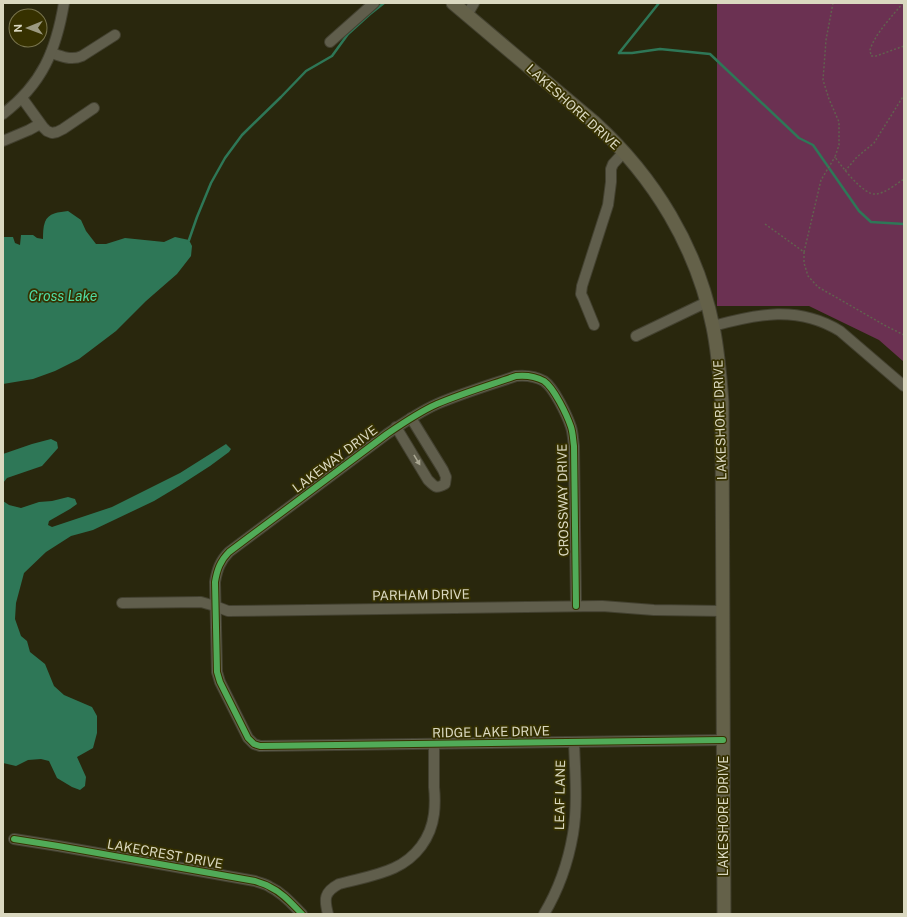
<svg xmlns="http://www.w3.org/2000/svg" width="907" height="917" font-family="'Public Sans',sans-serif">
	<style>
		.green { fill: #6b3152 }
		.water { fill: #2e7757 }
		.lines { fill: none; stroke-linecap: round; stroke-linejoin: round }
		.stream { stroke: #2e7757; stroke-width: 2.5 }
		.minor-casing { stroke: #434130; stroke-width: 12 }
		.major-casing { stroke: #434130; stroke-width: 15 }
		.path { stroke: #62604f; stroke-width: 1.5; stroke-dasharray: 2 2; stroke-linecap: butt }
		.minor { stroke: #605e4c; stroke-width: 10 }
		.major { stroke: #646149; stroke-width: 13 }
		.cycleway-casing { stroke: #363100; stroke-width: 8 }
		.cycleway { stroke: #51ab58; stroke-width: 6 }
		.oneway { fill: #a9a792 }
		.labels { text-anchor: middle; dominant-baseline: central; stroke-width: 3.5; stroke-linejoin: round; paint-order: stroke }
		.street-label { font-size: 13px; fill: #dad8c0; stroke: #363100 }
		.water-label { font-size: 14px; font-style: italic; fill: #50dea6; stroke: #363100 }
	</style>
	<rect width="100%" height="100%" fill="#29270d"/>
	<path class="green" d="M717,3h187v359l-25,-22 -70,-34h-92z"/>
	<g class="water">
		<path d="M68,211l13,9 5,11 10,13h10l19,-6 39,4 11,-5 14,3 3,6 -1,10 -14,18 -31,27 -30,30 -37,28 -24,12 -22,8 -30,5v-147h10l2,6 5,2 1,-10h12l4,3 6,1c0,-5 0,-12 2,-17 3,-9 14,-10 23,-11z"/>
		<path d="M51,439l6,3 1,6 -16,18 -35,12 -4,5v-29l29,-10z"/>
		<path d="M226,444l5,5 -2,3 -19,14 -31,20 -25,15 -61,29 -22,6 -25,16 -22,21 -8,30 -1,16 6,17 6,5 3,11 15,12 9,22 10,9 28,12 5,9v17l-4,15 -16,9 9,20 -1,9 -5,4 -8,-3 -15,-9 -8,-17 -8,-2 -13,1 -12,6 -13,-3v-262l6,4 12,3 18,-6 13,-1 16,-4 7,2 2,5 -7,5 -21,12 -1,4 4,2 60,-20 68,-34z"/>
	</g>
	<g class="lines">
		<g class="stream">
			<path d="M619,53h13l28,-4 50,5 89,84 14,7 46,66 12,11 33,2"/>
			<path d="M619,53l40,-50"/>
			<path d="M189,240l8,-23 14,-34 14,-25 17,-23 39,-38 25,-26 26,-15 16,-22 22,-20 14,-11"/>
		</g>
		<g class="minor-casing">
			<g id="minor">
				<path d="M467,15l7,-12"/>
				<path d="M330,42l44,-39"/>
				<path d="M51,53c11,3 20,8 31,3l33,-21"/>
				<path d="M22,98l21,29 4,4 5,2 5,-1 6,-3 31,-21"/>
				<path d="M3,114c39,-30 53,-63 61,-111"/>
				<path d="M3,141l26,-11 11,-6"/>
				<path d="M594,325l-11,-27 -2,-4 1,-8 26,-81 3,-23v-13l2,-5 11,-12"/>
				<path d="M713,326c44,-12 85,-21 127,5l64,55"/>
				<path d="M636,336l71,-34"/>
				<path d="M396,427l32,53c7,7 8,9 17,4l1,-7 -3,-7 -32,-52"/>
				<path d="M122,603l79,-1 14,4 13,5 374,-5 52,4 69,1"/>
				<path d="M576,606l-2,-160c-1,-6 -1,-13 -3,-19 -4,-12 -17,-39 -27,-46 -9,-5 -18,-6 -28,-5 -26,9 -53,17 -79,28 -18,8 -34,19 -50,30l-158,118c-9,9 -12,18 -14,30l2,90 3,10 28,56 6,6 6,2 463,-6"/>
				<path d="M14,839l44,7 197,35c5,2 11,3 15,6 13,6 22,17 32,27"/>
				<path d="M328,914c-4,-15 -4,-22 11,-30 18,-5 38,-8 55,-16 22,-10 37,-30 40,-54 1,-9 1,-18 0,-27 0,-15 0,-29 0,-43"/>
				<path d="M544,914c15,-25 24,-51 29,-80 5,-30 2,-62 1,-92"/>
			</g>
		</g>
		<g class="major-casing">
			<path id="major" d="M453,3l142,120c59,54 102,124 118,204 5,24 7,49 9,75l2,512"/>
		</g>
		<g class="path">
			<path d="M833,3l-7,37 -3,40 6,19 10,23v23l-4,12c7,10 29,39 41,37 10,-1 20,-10 28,-15"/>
			<path d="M903,3c-9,11 -29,32 -33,47 0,1 1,4 1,6h5l28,-10"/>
			<path d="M845,171l12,-14 17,-14 30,-48"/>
			<path d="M765,224l39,28v11l4,13 10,11 68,39 18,9"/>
			<path d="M804,252l17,-72 14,-23"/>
		</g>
		<use href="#minor" class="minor"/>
		<use href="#major" class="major"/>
		<g class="cycleway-casing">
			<g id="cycleway">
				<path d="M576,606l-2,-160c-1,-6 -1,-13 -3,-19 -4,-12 -17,-39 -27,-46 -9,-5 -18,-6 -28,-5 -26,9 -53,17 -79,28 -18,8 -34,19 -50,30l-158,118c-9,9 -12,18 -14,30l2,90 3,10 28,56 6,6 6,2 463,-6"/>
				<path d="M14,839l44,7 197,35c5,2 11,3 15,6 13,6 22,17 32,27"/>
			</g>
		</g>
		<use href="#cycleway" class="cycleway"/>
	</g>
	<defs><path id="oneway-solid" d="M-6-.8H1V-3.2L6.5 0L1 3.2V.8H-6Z"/></defs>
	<use class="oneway" href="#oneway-solid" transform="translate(417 460) rotate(59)"/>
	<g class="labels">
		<g class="street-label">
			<text transform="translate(573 107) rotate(42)">LAKESHORE DRIVE</text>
			<text transform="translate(720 420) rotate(-92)">LAKESHORE DRIVE</text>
			<text transform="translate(335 459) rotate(-37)">LAKEWAY DRIVE</text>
			<text transform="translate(563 500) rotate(-91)">CROSSWAY DRIVE</text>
			<text transform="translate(421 595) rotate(-1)">PARHAM DRIVE</text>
			<text transform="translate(491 732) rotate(-1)">RIDGE LAKE DRIVE</text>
			<text transform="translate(560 795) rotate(-89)">LEAF LANE</text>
			<text transform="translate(723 816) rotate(-90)">LAKESHORE DRIVE</text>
			<text transform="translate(165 854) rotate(10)">LAKECREST DRIVE</text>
		</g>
		<g class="water-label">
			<text x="63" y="296">Cross Lake</text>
		</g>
	</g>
	<rect width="907" height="917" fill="none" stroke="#dad8c0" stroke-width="8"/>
	<g transform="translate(28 28) rotate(269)"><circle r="19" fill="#363100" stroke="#78744d"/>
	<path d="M0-3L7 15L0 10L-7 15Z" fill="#9c9a81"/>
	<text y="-6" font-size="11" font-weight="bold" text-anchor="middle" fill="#dad8c0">N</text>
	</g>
</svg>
